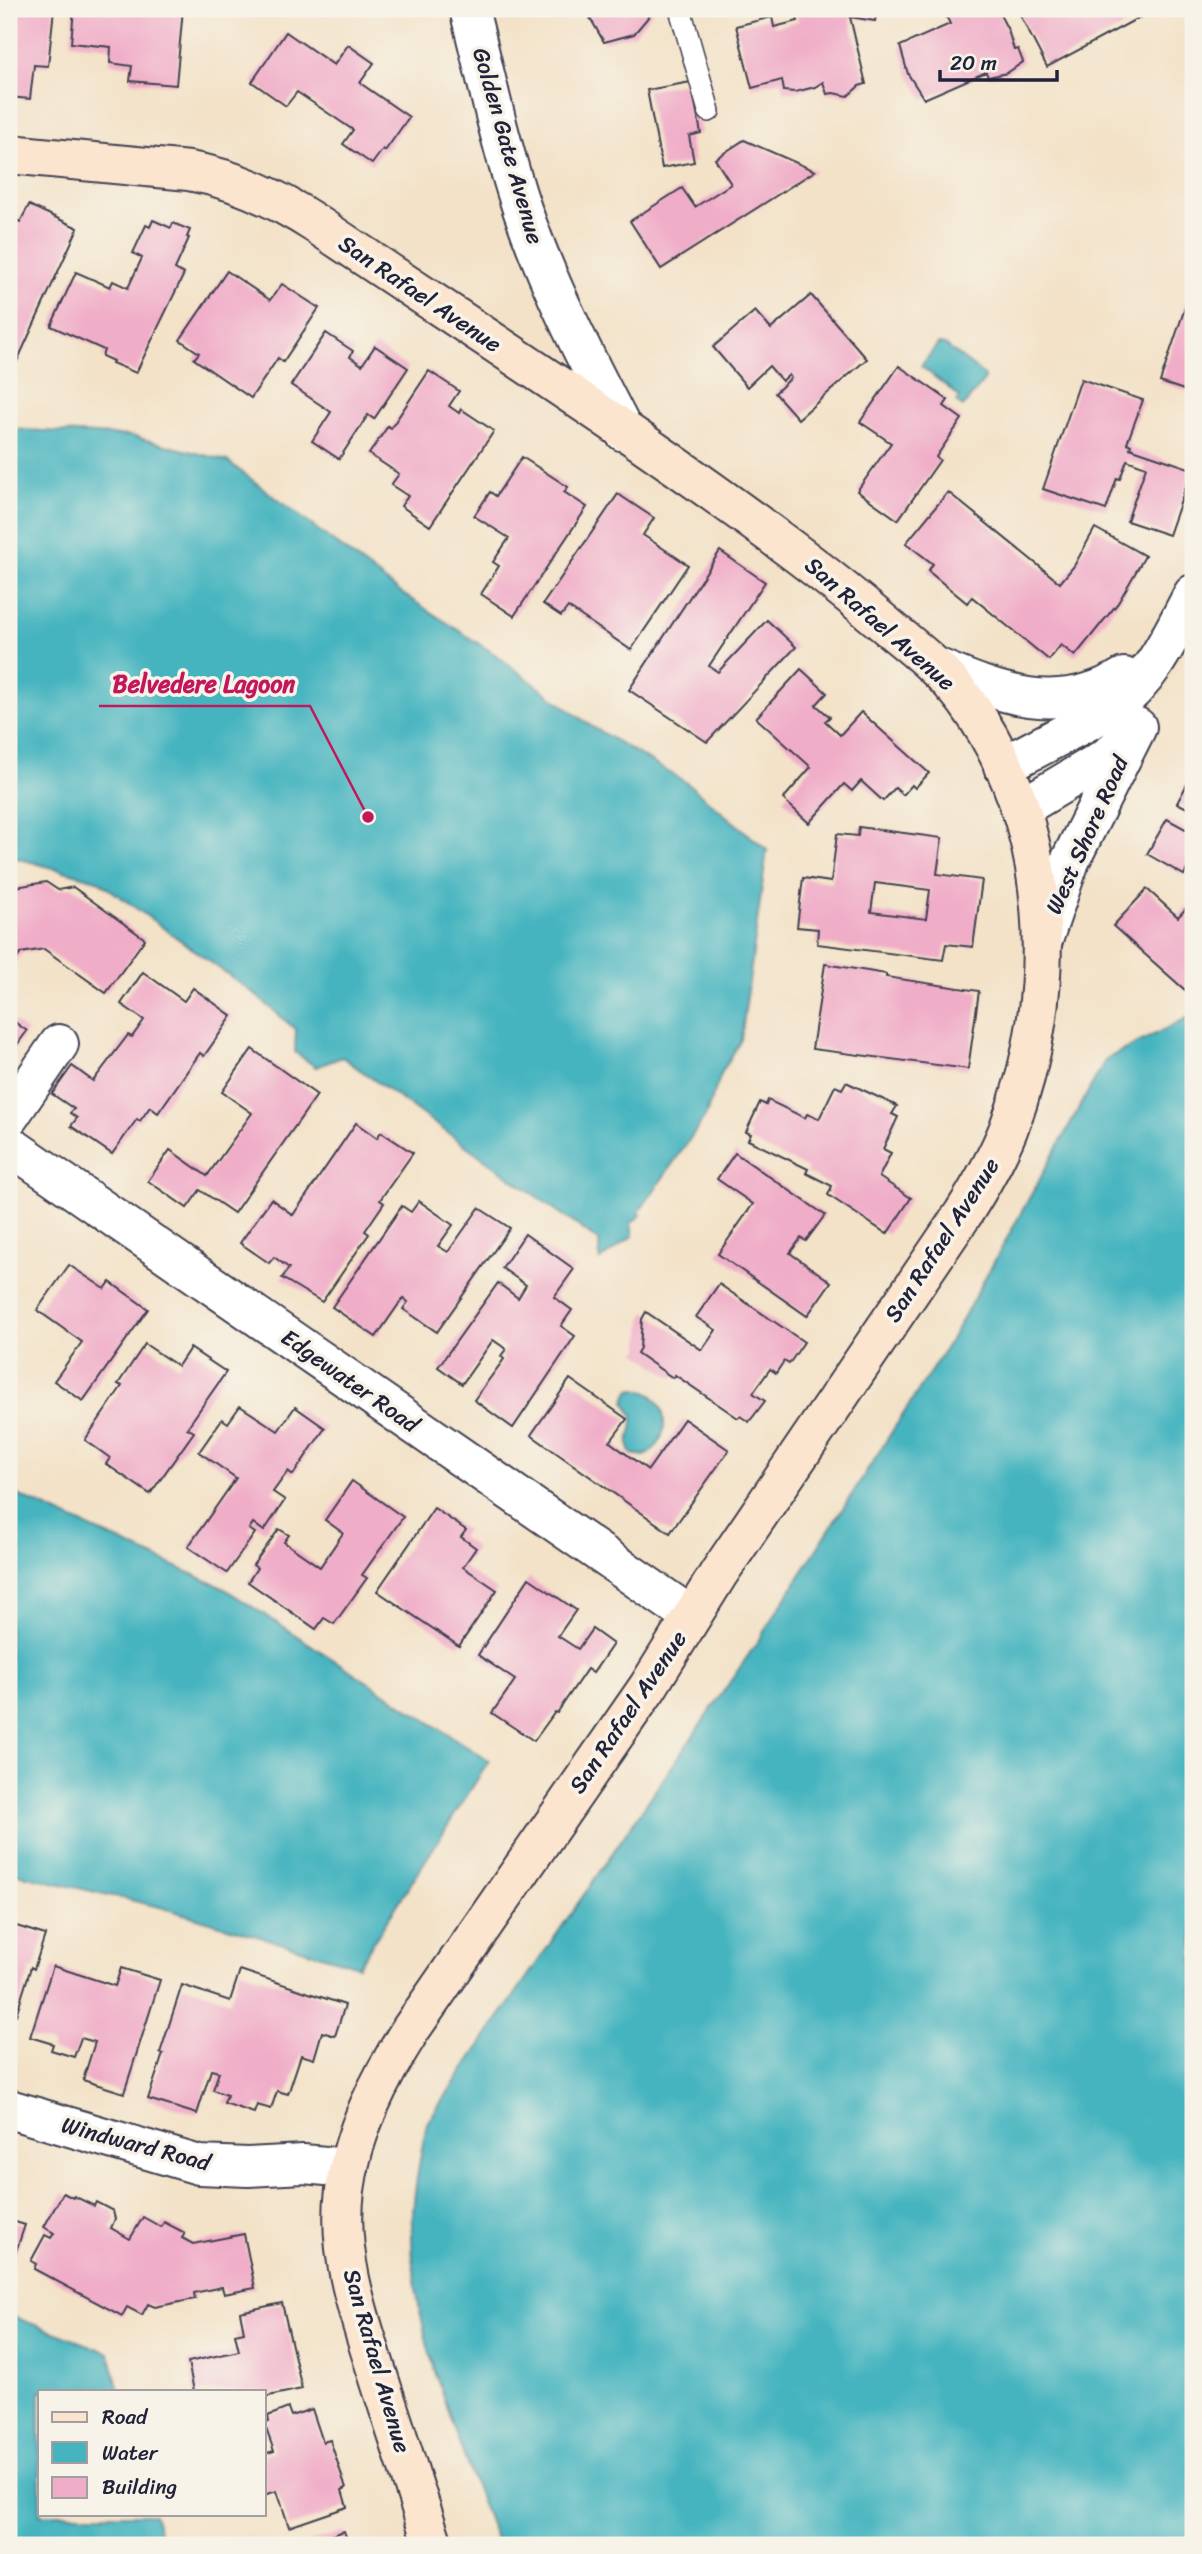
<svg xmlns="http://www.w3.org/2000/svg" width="1202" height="2554" font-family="Sriracha,sans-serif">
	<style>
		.water { fill: #45b4bf; stroke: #346b7d; stroke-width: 2 }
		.building { fill: #f0adc8; fill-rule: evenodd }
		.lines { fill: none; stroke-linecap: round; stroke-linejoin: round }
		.lane-casing { stroke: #413f50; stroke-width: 24 }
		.street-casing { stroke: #413f50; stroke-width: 42 }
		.secondary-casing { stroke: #413f50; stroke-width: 42 }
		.lane { stroke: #fff; stroke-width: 21 }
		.street { stroke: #fff; stroke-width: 38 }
		.secondary { stroke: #fce5cf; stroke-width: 38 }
		.labels { text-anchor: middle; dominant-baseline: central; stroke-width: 7; stroke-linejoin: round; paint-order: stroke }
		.street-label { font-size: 23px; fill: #22223b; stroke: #f7f3e8 }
		.leader { fill: none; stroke: #c2185b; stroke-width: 2.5 }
		.callout-dot { fill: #c2185b; stroke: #f7f3e8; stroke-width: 2.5 }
		.callout-label { font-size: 24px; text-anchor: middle; font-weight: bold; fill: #c2185b; stroke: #f7f3e8; stroke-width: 7; stroke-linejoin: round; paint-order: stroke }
	</style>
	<rect width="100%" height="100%" fill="#f7f3e8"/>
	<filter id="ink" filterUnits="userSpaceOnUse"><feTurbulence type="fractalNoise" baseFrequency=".0143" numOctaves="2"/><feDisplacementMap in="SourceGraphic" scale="14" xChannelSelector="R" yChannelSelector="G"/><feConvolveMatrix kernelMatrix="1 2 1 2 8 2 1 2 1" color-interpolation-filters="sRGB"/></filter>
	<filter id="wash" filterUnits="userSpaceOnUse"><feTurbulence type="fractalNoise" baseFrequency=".00686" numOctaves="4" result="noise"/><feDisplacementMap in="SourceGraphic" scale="28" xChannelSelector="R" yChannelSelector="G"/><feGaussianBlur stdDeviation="1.57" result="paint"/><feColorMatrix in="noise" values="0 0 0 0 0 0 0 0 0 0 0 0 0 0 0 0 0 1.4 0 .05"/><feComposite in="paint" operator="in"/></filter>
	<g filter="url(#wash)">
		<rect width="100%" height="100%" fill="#f3e2c8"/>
		<g class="water">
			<path d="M938,344l7,1 39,30 1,4 -22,28 -7,-5 4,-5 -39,-31z"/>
			<path d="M9,429l122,7 96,25 170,129 96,63 98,73 96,57 80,67 -26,190 -19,32 -17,45 -66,95 2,3 -10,8 2,13 -33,24 -1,-19 -257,-184 -26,10 -21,-15 1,-22 -40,-35 -159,-115 -88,-24z"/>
			<path d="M1193,1015v1530h-695c-36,-95 -84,-203 -86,-306 0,-39 7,-77 15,-116l329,-479 196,-306 154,-279z"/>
			<path d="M636,1389c35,4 37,54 8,67l-12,-2c-8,-12 1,-20 1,-33 1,-14 -15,-14 -3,-31z"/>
			<path d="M9,1491l216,98 264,172 -131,205 -198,-59 -151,-35z"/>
			<path d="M9,2315l100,38 10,38h-79v123h114l9,31h-154z"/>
		</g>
		<g id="blocks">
			<g class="building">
				<path d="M9,9h45l-6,57 -14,-1 -4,34 -21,-2z"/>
				<path d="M74,9h109l-7,76 -46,-4 2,-15 -22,-3 1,-16 -40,-4z"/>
				<path d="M585,9h70l-21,25 -30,8z"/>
				<path d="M795,9h82l-2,12 -25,-4 16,67 -7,2 -11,10 -15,-3 -6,1 -4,-12 -8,5 -20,5 -11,-1 -2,-11 -30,8 -16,-62 36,-9 2,10 24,-6z"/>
				<path d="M943,9h54l11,21 6,20 4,-1 5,13 -16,11 -19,4 -2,-5 -62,27 -16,-25 -8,-28 50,-22z"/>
				<path d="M1017,9h124l3,6 -97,52z"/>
				<path d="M286,32l48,33 14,-20 26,18 -14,20 49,34 -24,34 -2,-2 -11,15 -29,-20 10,-14 -56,-38 -11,14 -34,-24z"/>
				<path d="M691,82l10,51 -12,3 5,26 -32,6 -15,-78z"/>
				<path d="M744,140l71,31 -154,98 -31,-48 52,-33 13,19 36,-23 -16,-25z"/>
				<path d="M29,205l49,23 -69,151v-163l11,6z"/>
				<path d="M153,220l18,8 2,-5 17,7 -3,7 2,1 -14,31 9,5 -48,99 -24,-10 1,-2 -11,-5 2,-6 -53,-24 25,-54 34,15 3,-6 15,7 14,-30 -9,-5 13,-28 4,2z"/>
				<path d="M227,271l43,29 12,-16 37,24 -36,54 -5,-4 -27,40 -57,-39 5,-6 -19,-13z"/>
				<path d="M1193,284v109l-33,-11z"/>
				<path d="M811,295l56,64 -69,60 -23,-26 16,-15 -2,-3 -7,6 -13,-15 -22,21 -34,-40 42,-36 16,18z"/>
				<path d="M326,333l27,18 -3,6 12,8 13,-19 33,22 -34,51 -6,-4 -29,44 -27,-18 19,-29 -40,-27z"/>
				<path d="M899,366l49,34 -4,6 18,13 -26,38 4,3 -42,60 -41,-29 34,-48 -31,-21z"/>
				<path d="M429,371l30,20 -10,15 10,7 2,-4 33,22 -64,95 -29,-20 7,-10 -17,-11 8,-11 -30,-20 19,-28 3,2z"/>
				<path d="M1081,379l62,21 -16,43 4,2 -1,3 62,21 -23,66 -42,-14 19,-54 -19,-7 -7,19 -3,-1 -11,32 -63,-21z"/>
				<path d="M522,457l46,30 -4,5 23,15 -73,109 -33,-22 18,-28 -6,-4 16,-24 -35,-22 16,-24 6,4z"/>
				<path d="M948,492l112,91 14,-17 21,-38 50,28 -27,47 -43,53 -14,-11 -12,15 -77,-63 -5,6 -39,-32 5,-7 -27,-21z"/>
				<path d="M618,494l36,24 -11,17 45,30 -57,85 -63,-43 -7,9 -18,-12z"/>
				<path d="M720,551l45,31 -56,84 9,6 49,-52 29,27 -89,95 -78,-52z"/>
				<path d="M801,669l26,24 -11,12 14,12 -5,4 15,14 21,-23 68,61 -14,15 -3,-3 -9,10 -8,-7 -12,13 -22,-20 -9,10 -8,-7 -35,39 -26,-24 28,-32 -55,-49z"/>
				<path d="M1193,773v38l-16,-8z"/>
				<path d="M1167,819l26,14v25l-9,17 -37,-21z"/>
				<path d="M859,827l83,11 -5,36 45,6 -9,67 -27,-3 -3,16 -126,-16 1,-15 -21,-2 6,-49 28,4 6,-48 21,2zM875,883l55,7 -4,29 -55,-7z"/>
				<path d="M46,882l12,8 15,-3 72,52 -39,54 -62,-44 -23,4 -12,17v-82z"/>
				<path d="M1147,889l31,28 15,-16v80l-8,9 -72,-64z"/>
				<path d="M825,964l61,10v3l93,14 -11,78 -156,-20z"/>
				<path d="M143,972l41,29 9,-13 39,28 -28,40 -4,-3 -42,60 -8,-6 -10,14 -3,-2 -25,35 -41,-28 6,-8 -7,-5 4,-4 -22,-15 20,-28 21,15 35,-46 4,2 12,-17 -23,-16z"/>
				<path d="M9,1018l18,13 -18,25z"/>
				<path d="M252,1049l65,46 -83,118 -34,-23 -13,18 -39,-27 22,-31 37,26 45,-63 -30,-21z"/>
				<path d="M846,1082l51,24 -5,8 6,3 -15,32 8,4 -12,24 32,21 -24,36 -59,-39 4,-9 -26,-13 2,-4 -60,-29 3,-6 -5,-2 14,-30 6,3 2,-5 37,18 2,-4 12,5 16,-33 7,3z"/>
				<path d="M356,1123l21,15 4,-6 32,21 -33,47 4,3 -19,28 4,3 -47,68 -40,-24 7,-10 -15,-11 -5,6 -29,-20 31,-44 22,16z"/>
				<path d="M735,1153l90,62 -19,26 -5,-3 -11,15 41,29 -24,34 -89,-62 35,-50 -36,-25z"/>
				<path d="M419,1201l34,24 -15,21 10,6 31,-44 31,20 -73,104 -34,-23 5,-7 -5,-4 -27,39 -44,-30 70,-101 9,6z"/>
				<path d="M525,1234l49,35 -20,28 18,13 -11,16 14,10 -62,92 -39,-28 30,-41 -3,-3 5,-7 -13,-9 -31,44 -24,-17 60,-84 20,15 8,-13 -24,-17z"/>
				<path d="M69,1265l36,24 5,-7 38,27 -65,92 -29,-20 28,-39 -45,-32z"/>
				<path d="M719,1284l85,58 -15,22 -5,-3 -8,12 -6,-4 -17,24 12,8 -16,21 -9,-6 -2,2 -63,-43 -2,3 -36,-25 3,-5 2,-29 4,-7 56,38 14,-20 -20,-13z"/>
				<path d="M145,1344l33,22 12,-18 36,24 -39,56 7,4 -44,62 -44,-30 4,-6 -25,-18 37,-54 -4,-2z"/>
				<path d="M570,1379l57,40 -17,23 38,28 36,-51 45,31 -59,83 -139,-98z"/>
				<path d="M240,1406l38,25 17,-24 30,21 -32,47 -5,-4 -15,21 12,8 -21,31 -11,-8 -4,6 6,4 -28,40 -39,-26 48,-69 -37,-26 23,-33 6,4z"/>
				<path d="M352,1481l51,36 -41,58 5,3 -33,46 -10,-6 -8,11 -68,-47 9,-14 -4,-3 26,-36 10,6 -5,7 36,25 23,-34 -18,-13z"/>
				<path d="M434,1508l32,22 -5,7 15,11 -13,19 34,23 -38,56 -82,-55z"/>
				<path d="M529,1578l47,32 -18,26 20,13 14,-20 21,15 -20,29 -6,-4 -30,44 -2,-1 -21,29 -42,-28 23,-33 -37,-25z"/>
				<path d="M10,1924l35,11 -11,34 -3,-2 -15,48 -7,-2z"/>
				<path d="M53,1966l62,20 6,-18 39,12 -36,113 -41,-13 12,-38 -14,-4 -7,19 -23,-7 2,-6 -23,-7z"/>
				<path d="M240,1970l105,35 -10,31 -13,-4 -8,27 -13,-4 -13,39 -11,-3 -6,18 -14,-4 -3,8 -30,-10 3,-8 -14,-5 6,-18 -8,-2 -14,44 -49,-15 15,-45 -3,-1 22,-68 48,16z"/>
				<path d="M63,2193l10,5 1,-2 20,10 2,-4 17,9 2,8 -4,9 19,11 13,-22 18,10 3,-5 21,11 -3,5 11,6 51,-10 11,54 -31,6 -2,-7 -28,6 1,6 -40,8 -7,-3 -6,11 -15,-8 -5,9 -88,-47 2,-5 -5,-3 14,-26 6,3 3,-5 -10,-6z"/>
				<path d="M9,2220l16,5 -16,47z"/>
				<path d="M282,2303l20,86 -38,8v-6h-70l-6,-29 51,-11 -4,-17 9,-2 -4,-20z"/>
				<path d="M288,2408l3,8 21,-7 11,33 7,-2 16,48 -4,2 5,17 -58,20 -12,-36 -13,4v-41l10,-3 -10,-28 5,-1 -1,-6z"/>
				<path d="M344,2531l5,14h-47z"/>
			</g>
		</g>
	</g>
	<g filter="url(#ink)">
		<use href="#blocks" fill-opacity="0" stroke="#413f50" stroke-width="2"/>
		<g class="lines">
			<g class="lane-casing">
				<path id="lane" d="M680,9l29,102"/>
			</g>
			<g class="street-casing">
				<g id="street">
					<path d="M469,9c17,67 31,135 53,200 27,78 64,150 102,223"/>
					<path d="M934,666c65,28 124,51 190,11"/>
					<path d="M1003,766l110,-58c39,-29 58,-72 80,-114"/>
					<path d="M1020,809l87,-52 20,-18"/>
					<path d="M1042,943l28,-82 67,-134"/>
					<path d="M9,1117l50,-73"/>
					<path d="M9,1145l682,471"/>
					<path d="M9,2109l190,56 49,2 55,-3 46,4"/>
				</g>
			</g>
			<g class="secondary-casing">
				<path id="secondary" d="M9,154l180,17c47,8 87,27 127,53 159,107 323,211 476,326 35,26 68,53 101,81 26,21 53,43 73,70 89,122 95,292 42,429 -12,30 -28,57 -45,84l-244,359 -71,114 -237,342c-31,49 -59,103 -66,161 -9,68 17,134 37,198 17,52 34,105 51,157"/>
			</g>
			<use href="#lane" class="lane"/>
			<use href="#street" class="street"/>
			<use href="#secondary" class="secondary"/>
		</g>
	</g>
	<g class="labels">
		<g class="street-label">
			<text transform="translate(508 146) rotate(74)">Golden Gate Avenue</text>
			<text transform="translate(420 294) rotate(34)">San Rafael Avenue</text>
			<text transform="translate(880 624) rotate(41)">San Rafael Avenue</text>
			<text transform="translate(1087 835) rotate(-66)">West Shore Road</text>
			<text transform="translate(942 1240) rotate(-57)">San Rafael Avenue</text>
			<text transform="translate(350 1381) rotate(35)">Edgewater Road</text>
			<text transform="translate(628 1712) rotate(-56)">San Rafael Avenue</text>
			<text transform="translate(136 2144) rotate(15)">Windward Road</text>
			<text transform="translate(377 2361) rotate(74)">San Rafael Avenue</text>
		</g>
	</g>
	<path class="leader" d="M368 817L310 706H99"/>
	<circle class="callout-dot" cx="368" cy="817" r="7"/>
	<g class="callout-label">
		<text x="204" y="692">Belvedere Lagoon</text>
	</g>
	<rect width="1202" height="2554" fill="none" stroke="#f7f3e8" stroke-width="35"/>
	<rect x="38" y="2390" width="228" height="126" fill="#f7f3e8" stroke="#a29fa3" stroke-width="2"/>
	<rect x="52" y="2412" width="35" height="10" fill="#fce5cf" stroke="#a29fa3" stroke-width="2"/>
	<text x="102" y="2424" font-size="21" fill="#22223b">Road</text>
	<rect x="52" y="2442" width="35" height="21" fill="#45b4bf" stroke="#a29fa3" stroke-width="2"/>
	<text x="102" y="2460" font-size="21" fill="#22223b">Water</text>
	<rect x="52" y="2477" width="35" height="21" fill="#f0adc8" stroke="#a29fa3" stroke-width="2"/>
	<text x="102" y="2494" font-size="21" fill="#22223b">Building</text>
	<path d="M940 70v10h117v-10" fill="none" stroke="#22223b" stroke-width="3.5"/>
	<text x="950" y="70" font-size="21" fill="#22223b" stroke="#f7f3e8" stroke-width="5" paint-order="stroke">20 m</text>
</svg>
